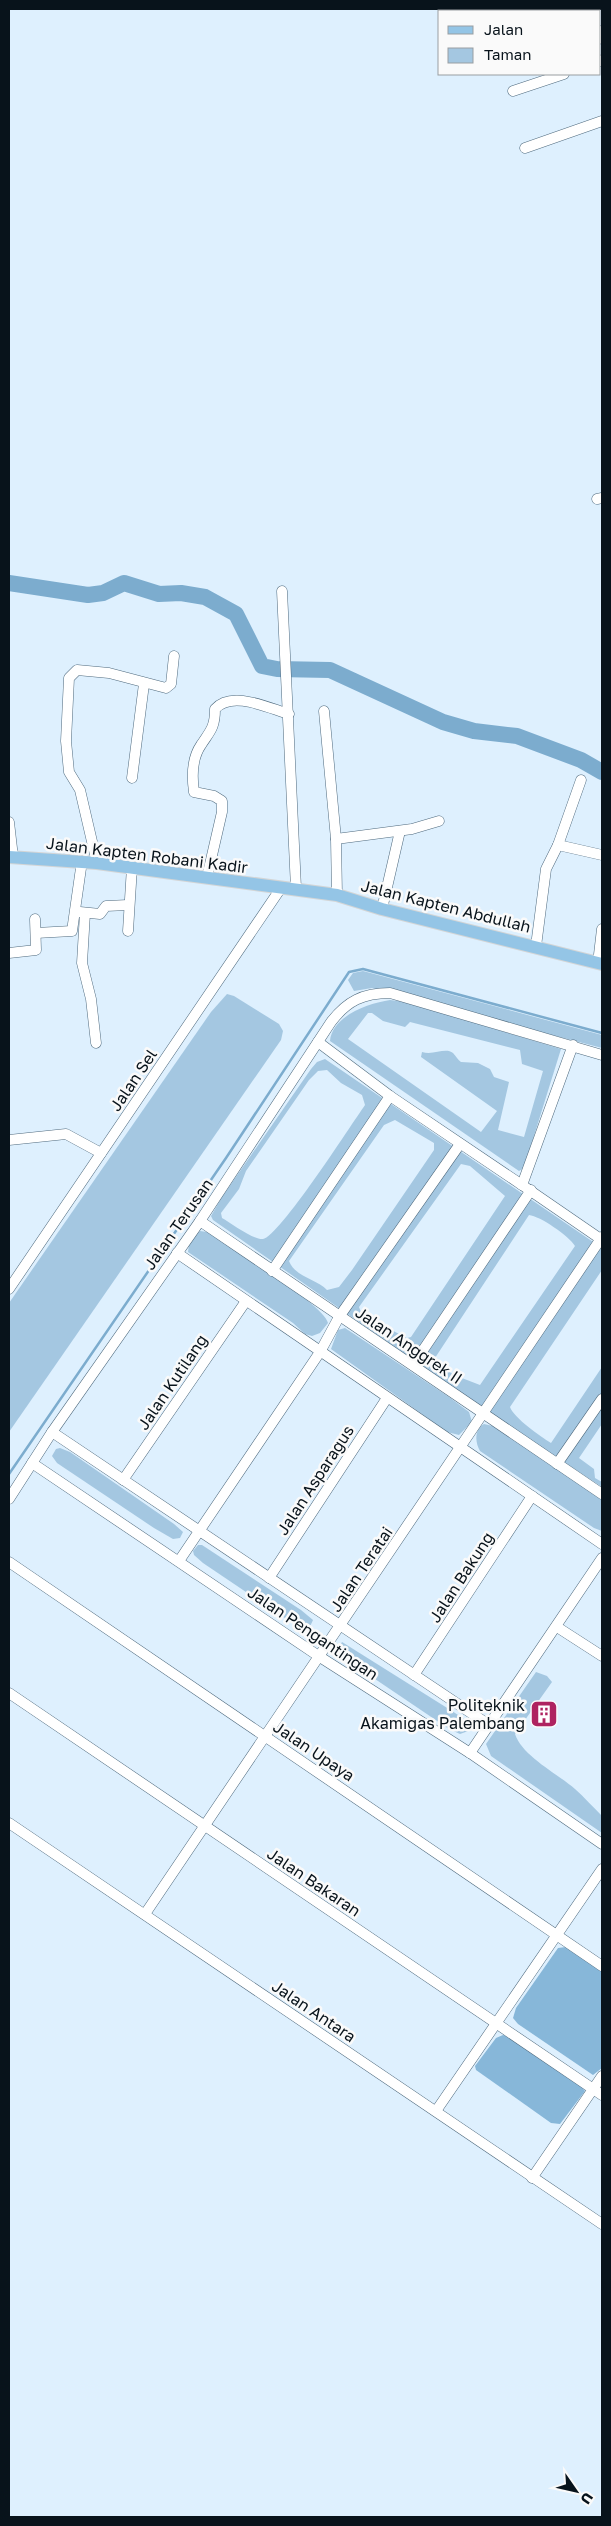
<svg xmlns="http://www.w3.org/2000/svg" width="611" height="2526" font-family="'Golos Text',sans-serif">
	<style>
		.green { fill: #a4c7e1; fill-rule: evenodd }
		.forest { fill: #87b7d9 }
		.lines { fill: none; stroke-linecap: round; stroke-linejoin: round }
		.stream { stroke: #7cacce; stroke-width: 2.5 }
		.river { stroke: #7cacce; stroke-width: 16 }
		.minor-casing { stroke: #4f6a7e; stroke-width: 11 }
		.major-casing { stroke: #d3d5d6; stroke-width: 14 }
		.minor { stroke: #fff; stroke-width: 10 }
		.major { stroke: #94c5e6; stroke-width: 12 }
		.labels { text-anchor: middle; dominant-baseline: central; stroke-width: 5; stroke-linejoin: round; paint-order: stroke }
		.street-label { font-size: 16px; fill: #08131b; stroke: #fafafa }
		.poi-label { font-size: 16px; fill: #08131b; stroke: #fafafa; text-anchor: end }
	</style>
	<rect width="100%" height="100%" fill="#def0fe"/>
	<g class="green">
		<path d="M363,971l239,64v13l-230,-60 -18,3 -6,-11 5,-7z"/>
		<path d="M227,994l7,2 45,28 4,7 -2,9 -272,392v-129l202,-291z"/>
		<path d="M390,1000l16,2 155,47 -37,119 -5,3 -189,-130c2,-25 39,-38 60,-41zM368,1013h4l11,8 22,6 5,-5 110,28 2,14 21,7 -19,66 -26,-7 11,-48 -15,-5 -4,-8 -12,-6 -17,-1c-3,-2 -5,-6 -8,-9 -8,-6 -20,3 -31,-1l-1,5 76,54 -16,21 -133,-93z"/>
		<path d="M325,1059l277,189v22l-92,137c4,11 30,29 41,36l51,-76v57l-23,34 15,11 1,9 7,4v5l-107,-70 -282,-197 -2,-4 11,-19 89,-128 6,-7zM327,1070l14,13 21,12 3,10c-14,20 -86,132 -102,134 -10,1 -32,-16 -41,-21l-1,-5 18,-24 7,-18 63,-91 9,-9zM395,1120l39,23v7l-82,120 -13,17 -12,3c-10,-11 -32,-13 -38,-29l95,-136zM461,1164l9,2 35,30 -94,141 -4,1 -45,-23 -3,-8zM529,1215c11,1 40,21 46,31l-95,139 -26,-10 -21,-14z"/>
		<path d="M200,1231l7,1c21,14 117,72 121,91l-8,10 -8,3 -7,-2 -12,-11 -105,-71 1,-8z"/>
		<path d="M345,1328l104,69 20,15 3,10 -13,13 -12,-3 -116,-83 7,-19z"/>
		<path d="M484,1424l13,3 105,73v31l-8,-3 -114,-77c-5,-9 -6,-21 4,-27z"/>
		<path d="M60,1448l10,4 104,72 9,8 -3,6 -7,1 -19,-11 -97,-65 -5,-7 4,-7z"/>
		<path d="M198,1545h4l99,65 12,10 -6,13 -104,-70 -9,-8 -1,-4z"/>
		<path d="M342,1642l110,69 18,12 1,7 -11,4 -11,-5 -108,-73 -3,-7z"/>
		<path d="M536,1672l11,4 5,6 -37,52c7,22 43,40 60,55 9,8 18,18 27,27v17l-111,-77 -5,-12z"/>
	</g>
	<g class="forest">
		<path d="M566,1947l36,24v97l-9,7 -75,-51 -5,-6 3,-10 42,-60z"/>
		<path d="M503,2035l7,2 70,48 5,6 -25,33 -9,-1 -75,-53 -1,-4 21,-28z"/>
	</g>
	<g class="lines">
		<path class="stream" d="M9,1474l217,-316 123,-186 14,-3 239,64"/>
		<path class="river" d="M9,583l79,12 15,-2 21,-10 35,11 22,-1 24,4 31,17 26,52 15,3 53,1 113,52 31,9 43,5 64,24 21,12"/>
		<g class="minor-casing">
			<g id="minor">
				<path d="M592,9l1,2"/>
				<path d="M600,31l2,8"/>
				<path d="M600,61l2,-1"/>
				<path d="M513,91l51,-17"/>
				<path d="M525,148l77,-27"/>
				<path d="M597,499l5,-1"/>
				<path d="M282,591l14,297"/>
				<path d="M324,711l12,128 1,56"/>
				<path d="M132,778l12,-94"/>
				<path d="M9,822l4,35"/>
				<path d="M336,839l76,-10 27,-8"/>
				<path d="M558,845l44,10"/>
				<path d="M97,863l-17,-73 -11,-18 -3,-31 3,-63 8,-8 32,3 57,15 5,-4 3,-28"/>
				<path d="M207,877l15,-65v-11l-8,-5 -20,-4c-2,-14 -2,-34 7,-47 9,-14 14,-17 14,-36 17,-19 53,-1 74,5"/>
				<path d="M382,909l18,-78"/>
				<path d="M80,912l20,2 6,-8 22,-1"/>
				<path d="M85,913l-3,50 9,36 5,44"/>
				<path d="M128,931l4,-64"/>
				<path d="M36,933l36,-2 10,-70"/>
				<path d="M536,946l10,-77 12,-24 23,-65"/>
				<path d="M9,953l27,-3 -1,-31"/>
				<path d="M598,963l4,-34"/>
				<path d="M318,1042l72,54 132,89"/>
				<path d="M573,1045l-51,140 80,55"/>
				<path d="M9,1140l57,-6 35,19"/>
				<path d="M200,1221l402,273"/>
				<path d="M177,1253l425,291"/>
				<path d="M272,1271l118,-175"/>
				<path d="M9,1289l272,-401"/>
				<path d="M413,1365l118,-175"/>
				<path d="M52,1432l437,293"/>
				<path d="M32,1463l288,194 150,96 132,91"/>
				<path d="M557,1464l45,-65"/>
				<path d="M123,1480l123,-179"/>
				<path d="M9,1499l43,-67 148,-211 131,-199c16,-21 32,-29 59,-29l212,62"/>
				<path d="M179,1561l141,-209 19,-35 121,-173"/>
				<path d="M9,1562l593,404"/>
				<path d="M269,1578l118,-180"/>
				<path d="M557,1627l45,29"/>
				<path d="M414,1675l118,-179"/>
				<path d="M9,1693l593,402"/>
				<path d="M470,1753l132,-195"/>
				<path d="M9,1823l593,401"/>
				<path d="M145,1914l457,-677"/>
				<path d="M436,2111l166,-242"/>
				<path d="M532,2178l70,-102"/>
			</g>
		</g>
		<g class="major-casing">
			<path id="major" d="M9,857l88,6 240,32 45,14 220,55"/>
		</g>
		<use href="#minor" class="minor"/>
		<use href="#major" class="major"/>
	</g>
	<defs>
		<g id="building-square" transform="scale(1.4375)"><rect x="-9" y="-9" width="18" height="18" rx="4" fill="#af2360" stroke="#fafafa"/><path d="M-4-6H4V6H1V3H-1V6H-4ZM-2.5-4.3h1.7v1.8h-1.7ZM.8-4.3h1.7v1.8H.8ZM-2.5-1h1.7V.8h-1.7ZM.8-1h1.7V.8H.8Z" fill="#fff"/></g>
	</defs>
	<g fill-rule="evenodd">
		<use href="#building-square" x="544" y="1714"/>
	</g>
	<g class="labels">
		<g class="street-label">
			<text transform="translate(147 855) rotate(7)">Jalan Kapten Robani Kadir</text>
			<text transform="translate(446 906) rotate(14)">Jalan Kapten Abdullah</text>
			<text transform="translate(133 1080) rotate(-56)">Jalan Sel</text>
			<text transform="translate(178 1224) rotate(-55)">Jalan Terusan</text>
			<text transform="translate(409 1345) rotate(34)">Jalan Anggrek II</text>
			<text transform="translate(172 1382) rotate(-56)">Jalan Kutilang</text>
			<text transform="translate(315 1480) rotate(-57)">Jalan Asparagus</text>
			<text transform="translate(361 1569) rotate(-56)">Jalan Teratai</text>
			<text transform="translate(461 1577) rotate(-57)">Jalan Bakung</text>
			<text transform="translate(313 1633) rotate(34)">Jalan Pengantingan</text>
			<text transform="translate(314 1751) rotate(34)">Jalan Upaya</text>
			<text transform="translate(314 1882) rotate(34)">Jalan Bakaran</text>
			<text transform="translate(314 2011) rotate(34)">Jalan Antara</text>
		</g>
		<g class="poi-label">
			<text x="525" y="1705">Politeknik<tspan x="525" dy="18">Akamigas Palembang</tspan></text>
		</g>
	</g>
	<rect width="611" height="2526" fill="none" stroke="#08131b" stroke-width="20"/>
	<rect x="438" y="10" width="162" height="65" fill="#fafafa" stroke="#999ea1"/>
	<rect x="448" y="26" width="25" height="8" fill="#94c5e6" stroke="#999ea1"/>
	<text x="484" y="35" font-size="15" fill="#08131b">Jalan</text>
	<rect x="448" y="48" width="25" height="15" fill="#a4c7e1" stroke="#999ea1"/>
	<text x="484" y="60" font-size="15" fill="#08131b">Taman</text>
	<g transform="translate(576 2491) rotate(124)" stroke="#fafafa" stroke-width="4" paint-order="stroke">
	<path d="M0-4L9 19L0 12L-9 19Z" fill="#08131b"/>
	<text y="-8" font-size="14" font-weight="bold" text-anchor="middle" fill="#08131b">U</text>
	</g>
</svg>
